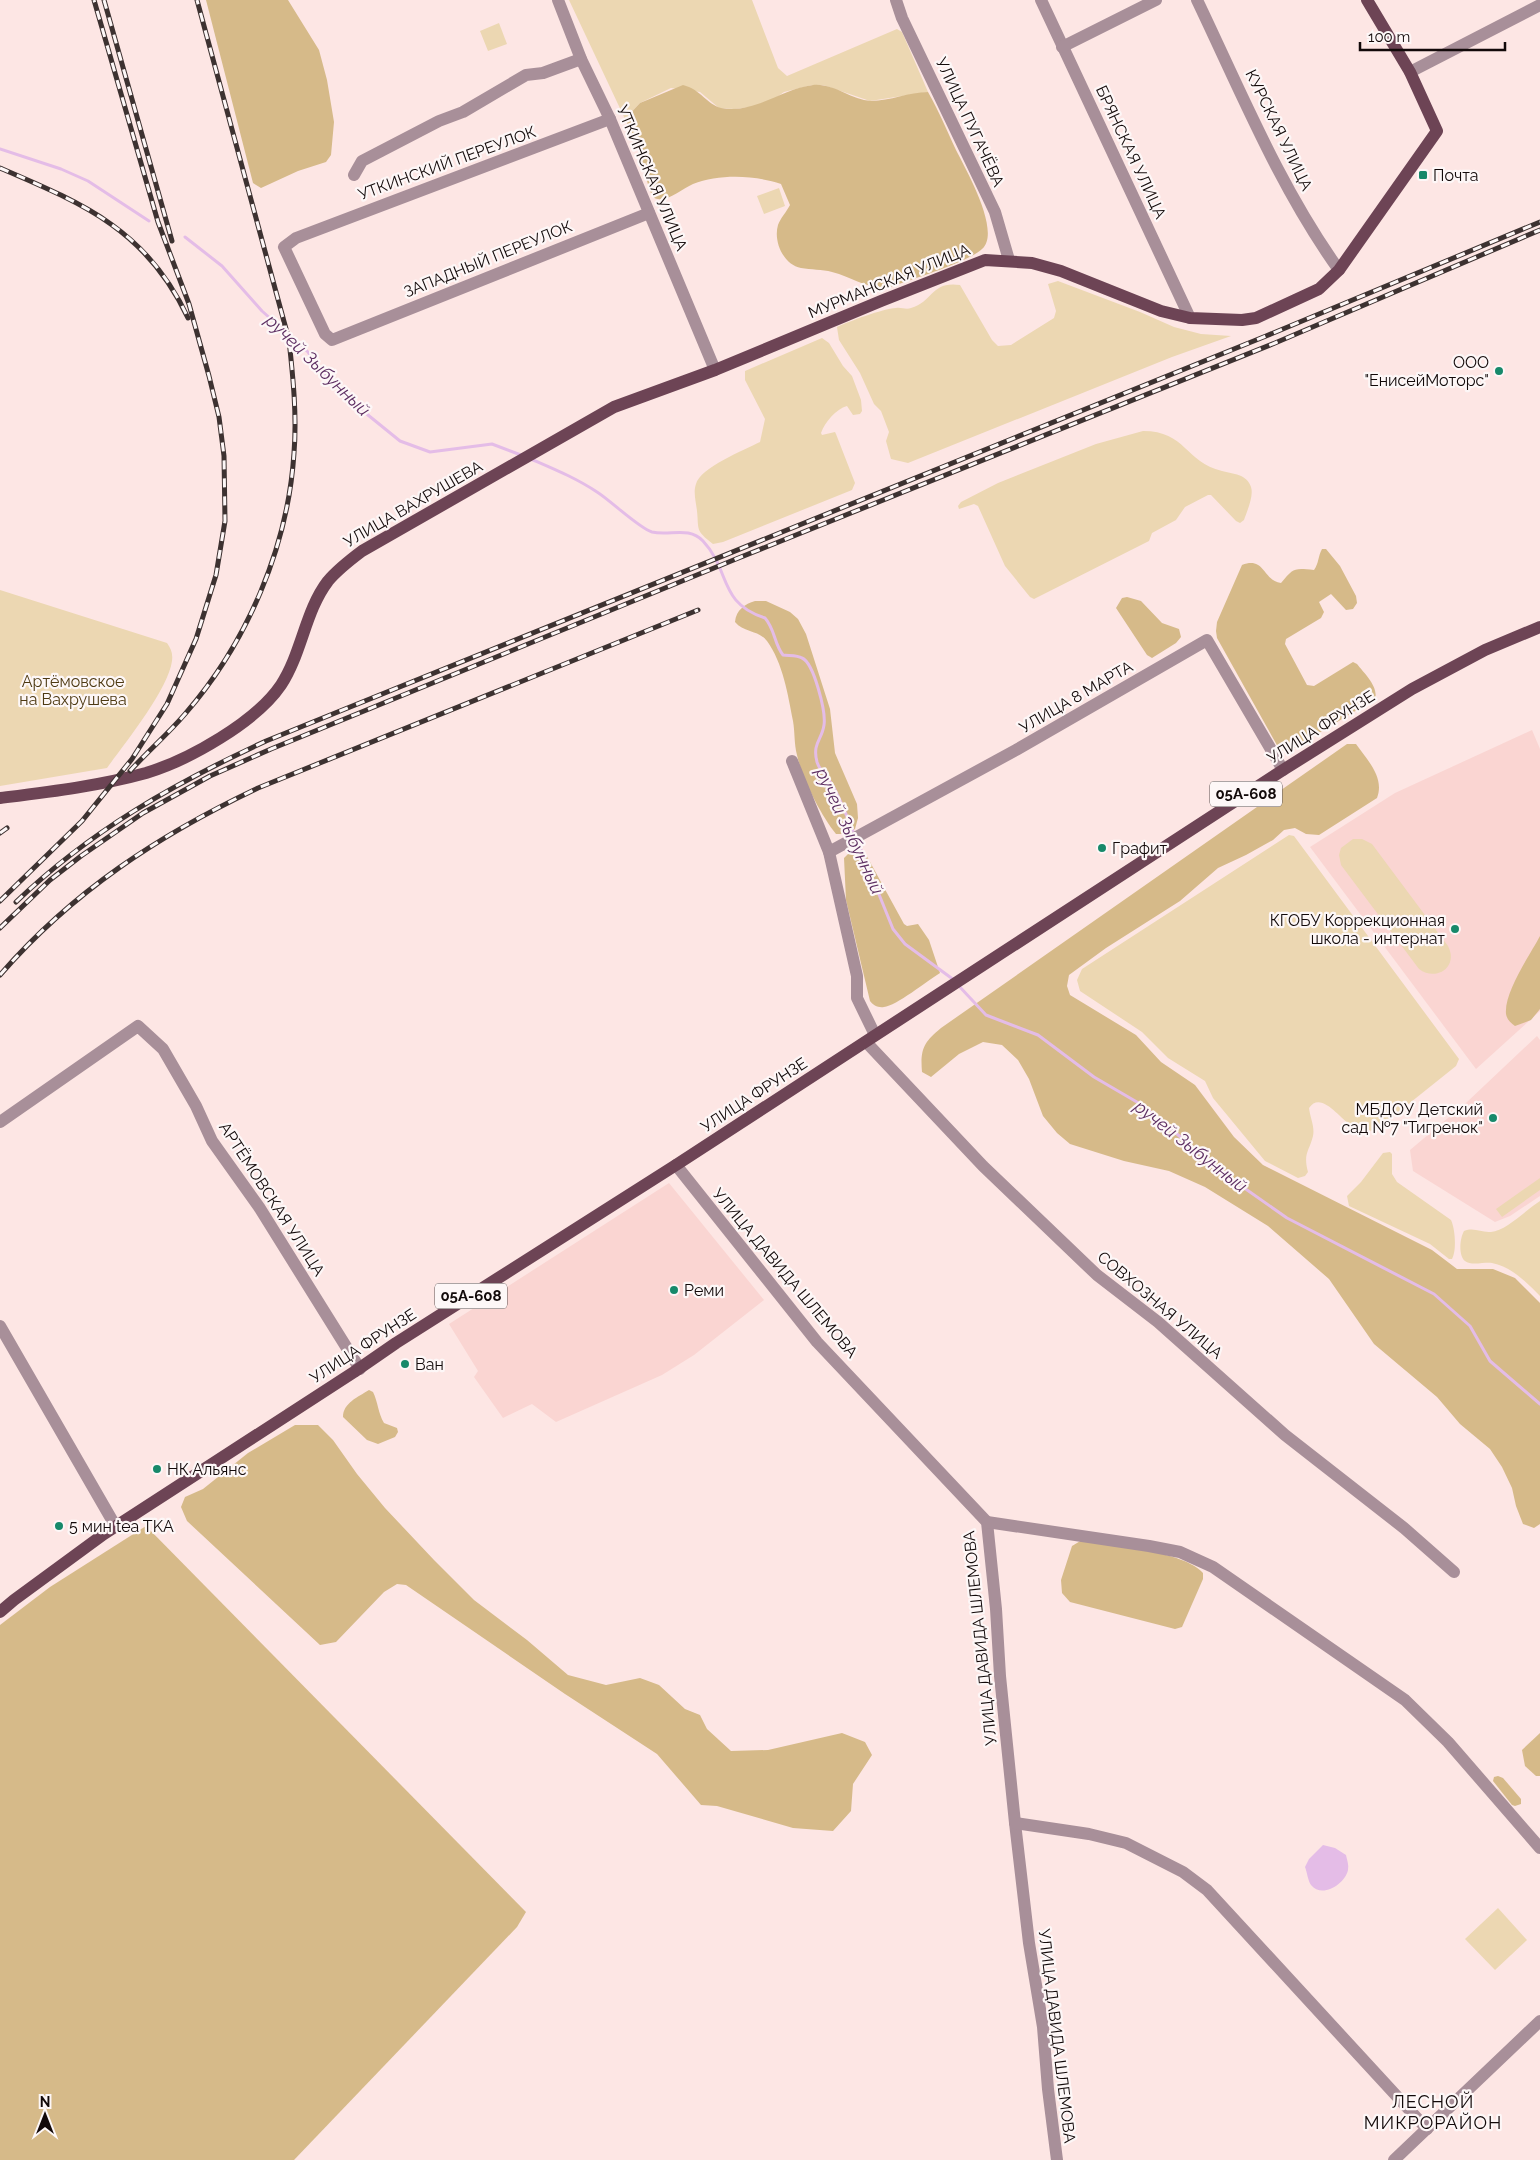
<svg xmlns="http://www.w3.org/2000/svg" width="1540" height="2160" font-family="Raleway,sans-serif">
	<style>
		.built { fill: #fad5d2 }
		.green { fill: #ecd7b2 }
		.forest { fill: #d6ba89 }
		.water { fill: #e4bce7 }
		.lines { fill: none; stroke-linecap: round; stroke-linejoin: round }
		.stream { stroke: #e4bce7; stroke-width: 3 }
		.minor { stroke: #a88f99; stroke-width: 12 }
		.major { stroke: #6d4455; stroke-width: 12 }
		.rail-casing { stroke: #3d3231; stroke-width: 5 }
		.rail { stroke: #fdf7f7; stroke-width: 3; stroke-dasharray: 9; stroke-linecap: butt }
		.poi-dot { fill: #17896a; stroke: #fdf7f7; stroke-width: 2 }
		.labels { text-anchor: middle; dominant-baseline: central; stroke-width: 4.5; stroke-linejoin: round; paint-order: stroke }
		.shield { fill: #fdf7f7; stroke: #585050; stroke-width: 1 }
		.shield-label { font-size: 15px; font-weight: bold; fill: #120909 }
		.street-label { font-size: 16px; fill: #120909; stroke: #fdf7f7 }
		.poi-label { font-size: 16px; fill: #120909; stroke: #fdf7f7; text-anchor: start }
		.park-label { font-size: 16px; fill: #4d3912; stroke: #fdf7f7 }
		.water-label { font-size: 18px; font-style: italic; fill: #5d2e62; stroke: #fdf7f7 }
		.neighbourhood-label { font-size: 18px; letter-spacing: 1px; fill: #120909; stroke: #fdf7f7 }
	</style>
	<rect width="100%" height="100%" fill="#fde6e4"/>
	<g class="built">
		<path d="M1532,730l8,19v262l-64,58 -166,-222 85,-54z"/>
		<path d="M1537,1036l3,4v156l-30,20 -15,6 -82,-51 -3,-21 57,-48z"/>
		<path d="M669,1183l95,117 -70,55 -32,20 -106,47 -24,-18 -29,14 -29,-41 4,-6 -29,-47z"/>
	</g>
	<g class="green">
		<path d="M569,0h183l26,68 9,8 110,-47 5,3 26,60 -58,9 -47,-16h-11l-28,7 -10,7 -23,8 -17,2 -15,-1 -19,-16 -29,-4 -31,15 -15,16z"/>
		<path d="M499,23l8,21 -19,7 -8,-20z"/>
		<path d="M779,188l6,18 -21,8 -7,-18z"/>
		<path d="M1058,281l82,31 34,15 27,7 30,2 -59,21 -264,106 -17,-4 -5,-18 3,-9 -8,-21 -7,-7 -14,-31 -21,-33 -2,-13c13,-6 45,-18 59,-19 5,-1 10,2 15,0 23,-7 20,-27 49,-23l32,55 6,6 13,-1 43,-27 2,-7 -8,-27z"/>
		<path d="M822,338l7,5 14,23 9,10 9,24 1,11 -2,3 -7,1 -6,-9c-11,3 -22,16 -26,27l1,2 13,-3 1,2 19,49 -3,7 -129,52 -10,2c-18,-14 -14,-14 -16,-33 -1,-9 -4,-19 -1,-27 4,-16 48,-34 64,-42l5,-23 -20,-39v-9z"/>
		<path d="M1143,431c43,0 42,31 79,40 11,3 25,3 29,16 3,9 -4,24 -7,33l-4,3 -4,-2 -25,-26h-3l-23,12 -9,13 -24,13 -3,8 -115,58 -4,-2 -25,-31 -27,-60 -4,-2 -15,5 -1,-3 3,-4 37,-19 98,-39z"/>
		<path d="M0,590l167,53c4,6 6,10 5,18 -4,29 -47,82 -65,107l-107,18z"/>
		<path d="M1289,835l5,1 165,223 -3,7 -70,56c-7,12 -24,10 -35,3 -11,-6 -30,-35 -42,-17 1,9 6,19 4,28 -4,16 -10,17 -5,36l-3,4 -7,2 -33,-17 -52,-63 -8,-17 -37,-23 -26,-26 -62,-41 -3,-11 5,-11z"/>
		<path d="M1353,839h9l10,5 76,102c11,21 -12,36 -29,23l-78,-104 -2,-10 2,-7z"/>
		<path d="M1390,1152l2,2v20l5,8 54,38c4,8 6,31 1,39h-3l-19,-15 -81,-38 -2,-10 14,-14 22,-29z"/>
		<path d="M1540,1178v12l-38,27 -6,-8z"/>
		<path d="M1540,1201v95c-14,-14 -28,-29 -48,-33 -8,-1 -21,3 -27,-2 -7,-6 -5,-23 -1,-30 11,-4 17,2 27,1 15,-1 36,-23 49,-31z"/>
		<path d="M1498,1908l29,32 -32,30 -30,-31z"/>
	</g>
	<g class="forest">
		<path d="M206,0h82l31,50 8,30 7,42 -3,33 -5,7 -28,9 -37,17 -8,-5z"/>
		<path d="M683,85c17,4 25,20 38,23 34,6 60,-19 92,-23 21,-2 38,15 58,16 19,0 38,-9 57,-9 11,19 19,39 28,58 9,18 46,82 26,99 -14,13 -67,29 -88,37 -26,5 -39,-8 -62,-14 -10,-3 -21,-2 -31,-4 -17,-3 -28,-26 -23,-43 2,-6 9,-14 12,-20l-9,-21c-27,-9 -62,-10 -88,0 -11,5 -24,17 -35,15 -5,0 -6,-4 -8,-8l-16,-54 -9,-18 15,-16z"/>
		<path d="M1322,549h4l14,17 16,30 1,7 -4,6 -7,1 -15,-16 -12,8 5,10 -3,6 -35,21 -1,5 22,41 7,1 39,-24 4,2c7,9 22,23 18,35l-84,51 -8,1 -5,-4 -61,-109 -1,-7 1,-9 25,-57c23,-9 21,16 39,18 13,-15 12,-15 33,-13 5,-7 4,-14 8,-21z"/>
		<path d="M1127,597l14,4 21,22 17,6 2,8 -5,6 -24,15 -5,-3 -31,-47 6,-10z"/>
		<path d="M755,601h11l24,11 8,7 8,15 24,75 5,44 22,51 1,14 -3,11 -7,5h-12c-15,-19 -34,-55 -39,-79 -3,-11 -2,-23 -4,-34 -5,-26 -10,-58 -26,-80 -8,-11 -23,-8 -32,-19 1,-12 10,-18 20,-21z"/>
		<path d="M1347,744h9c11,16 29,33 21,54l-58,37 -13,-1 -11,-6 -11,2 -11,10 -27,15 -28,13 -38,33 -74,47 -37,27 -2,11 3,9 66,40 25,27 34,23 39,52 29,28 169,85 25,19h36l22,9 25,25v221l-6,4 -11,-4 -7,-18 -4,-18 -10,-21 -12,-18 -30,-25 -23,-27 -63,-53 -45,-65 -61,-53 -63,-39 -36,-16 -45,-10 -54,-17 -13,-11 -14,-17 -14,-37 -11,-19 -16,-15 -19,-3 -24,12 -28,23 -9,-5c-2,-23 2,-30 19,-44z"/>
		<path d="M855,847l9,4 40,73 3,2 11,-2 11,16 11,33c-13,8 -44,33 -56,34 -6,1 -11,-2 -14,-6l-24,-101 -2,-42z"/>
		<path d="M1540,936v73l-9,11 -16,6c-4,-3 -8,-6 -9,-12 -2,-22 24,-59 34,-78z"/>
		<path d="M369,1390l4,2c5,10 5,21 11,31l13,5 1,4 -3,5 -17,7 -11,-4 -24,-23c0,-14 15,-20 26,-27z"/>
		<path d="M295,1425h23l15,15 24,34 28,34 49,52 40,40 53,40 41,35 38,10 34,-7 19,7 26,24 15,6 7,14 24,22 37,-1 74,-17 23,9 7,13 -19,29 -2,27 -18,20 -40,-3 -76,-22 -16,-1 -44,-51 -92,-60 -159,-109 -9,-1 -13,8 -48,50 -16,3 -133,-124 -6,-14 4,-10 18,-8 45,-36z"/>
		<path d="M146,1526l380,386 -9,15 -223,233h-294v-535l50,-38z"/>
		<path d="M1082,1540c29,5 104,12 121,33v6l-21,48 -7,2 -105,-27 -8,-9 -1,-13 11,-34z"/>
		<path d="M1540,1733v43h-4l-11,-10 -3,-16z"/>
		<path d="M1498,1776l5,2 18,21v5l-6,2 -3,-1 -19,-24 1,-4z"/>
	</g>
	<path class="water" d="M1323,1845l12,3 11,7c1,5 3,10 2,15 -3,14 -26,29 -37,15 -3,-4 -4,-13 -6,-18l4,-8z"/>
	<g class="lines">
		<g class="stream">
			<path d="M0,149l61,20 27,12 61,40"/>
			<path d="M185,237l37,29 40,45 46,41 10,16 29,30 53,43 30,11 62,-8 29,11"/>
			<path d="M531,459c23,10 45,19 66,33 13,8 43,37 55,40 18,4 37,-6 51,9 28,30 15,62 62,77 10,11 9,26 18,37 5,1 14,0 19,3 12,5 24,54 22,67 -2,15 -12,18 -7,37 3,10 13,17 17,26 8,15 14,31 20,46"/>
			<path d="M857,840l36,89 12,15 49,36"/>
			<path d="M958,985l28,30 52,20 56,42 48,28 88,73 57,40 147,76 36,32 20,35 50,43"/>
		</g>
		<g class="minor">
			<path d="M558,0l23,59 29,60 105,251"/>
			<path d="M896,0l6,18 93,194 14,48"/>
			<path d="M1041,0l149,318"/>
			<path d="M1197,0c44,92 83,188 142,270"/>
			<path d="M1062,47l94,-47"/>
			<path d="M1410,72l130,-67"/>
			<path d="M610,119l-314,119 -12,9 41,87 7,6 317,-127"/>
			<path d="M354,175l8,-14 77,-40 24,-9 63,-37 17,-2 38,-14"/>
			<path d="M792,761l37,91 28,124v22l18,37"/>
			<path d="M829,852l187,-102 191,-110 76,130"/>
			<path d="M866,1042l117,124 114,109 61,47 127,113 119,93 50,44"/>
			<path d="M0,1122l138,-96 25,23 33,57 16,35 47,66 101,162"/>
			<path d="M676,1165l141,177 170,180 9,87 4,67 15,147 14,120 14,84 5,62 9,71"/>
			<path d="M0,1326l116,201"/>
			<path d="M987,1522l162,24 31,6 33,15 192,133 43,42 92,106"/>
			<path d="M1015,1823l74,11 37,9 57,29 24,18 220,239"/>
			<path d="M1394,2160l146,-139"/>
		</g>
		<g class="major">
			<path d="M0,798c48,-6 99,-12 146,-25 43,-13 110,-51 135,-88 21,-32 24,-74 47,-104 10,-12 22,-21 34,-30l252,-144 101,-37 166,-69 104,-41 47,3 29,8 100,40 29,7 52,2 14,-2 63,-29 20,-19 98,-139 -27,-59 -43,-72"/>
			<path d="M0,1612l14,-12 90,-66 250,-162 42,-29 280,-178 607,-395 129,-81 73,-39 55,-23"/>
		</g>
		<g class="rail-casing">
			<g id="rail">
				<path d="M104,0l68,241"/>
				<path d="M0,168c84,36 147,62 188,150"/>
				<path d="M130,771c18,-20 38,-37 55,-57 62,-71 103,-167 109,-261 3,-38 -1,-76 -5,-113l-92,-340"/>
				<path d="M0,833l7,-5"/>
				<path d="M0,901l82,-80 50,-62 35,-55 29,-65 20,-64 9,-54 -1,-65 -5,-39 -10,-41 -20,-72 -31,-82 -64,-222"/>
				<path d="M16,902c74,-71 157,-118 250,-161l1000,-405 274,-114"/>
				<path d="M0,928l50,-48 31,-24 62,-43 67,-37 61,-27 465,-190 539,-216 265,-113"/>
				<path d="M0,975c73,-84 159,-140 258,-187l440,-178"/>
			</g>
		</g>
		<use href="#rail" class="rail"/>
	</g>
	<g class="poi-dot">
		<rect x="1418" y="170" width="10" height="10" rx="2.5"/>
		<circle cx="1499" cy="371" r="5"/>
		<circle cx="1102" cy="848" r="5"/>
		<circle cx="1455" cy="929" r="5"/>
		<circle cx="1493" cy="1118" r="5"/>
		<circle cx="674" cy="1290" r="5"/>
		<circle cx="405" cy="1364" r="5"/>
		<circle cx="157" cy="1469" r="5"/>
		<circle cx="59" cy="1526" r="5"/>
	</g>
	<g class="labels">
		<g class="shield">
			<rect x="1210" y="781.5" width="72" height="25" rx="4"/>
			<rect x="435" y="1283.5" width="72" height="25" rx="4"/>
		</g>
		<g class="shield-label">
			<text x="1246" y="794">05А-608</text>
			<text x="471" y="1296">05А-608</text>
		</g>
		<g class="street-label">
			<text transform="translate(970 122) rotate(65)">УЛИЦА ПУГАЧЁВА</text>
			<text transform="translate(1279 130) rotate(64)">КУРСКАЯ УЛИЦА</text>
			<text transform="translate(1131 152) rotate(65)">БРЯНСКАЯ УЛИЦА</text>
			<text transform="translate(447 163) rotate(-20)">УТКИНСКИЙ ПЕРЕУЛОК</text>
			<text transform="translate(652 178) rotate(67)">УТКИНСКАЯ УЛИЦА</text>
			<text transform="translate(488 259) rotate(-22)">ЗАПАДНЫЙ ПЕРЕУЛОК</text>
			<text transform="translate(889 281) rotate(-22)">МУРМАНСКАЯ УЛИЦА</text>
			<text transform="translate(413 504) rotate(-30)">УЛИЦА ВАХРУШЕВА</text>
			<text transform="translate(1076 697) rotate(-30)">УЛИЦА 8 МАРТА</text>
			<text transform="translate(1321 727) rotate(-32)">УЛИЦА ФРУНЗЕ</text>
			<text transform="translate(754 1095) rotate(-33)">УЛИЦА ФРУНЗЕ</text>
			<text transform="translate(272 1199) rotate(57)">АРТЁМОВСКАЯ УЛИЦА</text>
			<text transform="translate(785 1273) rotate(50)">УЛИЦА ДАВИДА ШЛЕМОВА</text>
			<text transform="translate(1160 1305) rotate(40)">СОВХОЗНАЯ УЛИЦА</text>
			<text transform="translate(363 1346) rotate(-33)">УЛИЦА ФРУНЗЕ</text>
			<text transform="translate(980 1638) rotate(-96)">УЛИЦА ДАВИДА ШЛЕМОВА</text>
			<text transform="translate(1057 2036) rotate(83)">УЛИЦА ДАВИДА ШЛЕМОВА</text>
		</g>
		<g class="poi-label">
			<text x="1433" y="175">Почта</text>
			<text x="1489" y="362" text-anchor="end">ООО<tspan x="1489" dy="18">"ЕнисейМоторс"</tspan></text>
			<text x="1112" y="848">Графит</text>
			<text x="1445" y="920" text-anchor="end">КГОБУ Коррекционная<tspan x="1445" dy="18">школа - интернат</tspan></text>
			<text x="1483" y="1109" text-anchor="end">МБДОУ Детский<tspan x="1483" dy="18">сад №7 "Тигренок"</tspan></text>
			<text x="684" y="1290">Реми</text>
			<text x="415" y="1364">Ван</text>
			<text x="167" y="1469">НК Альянс</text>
			<text x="69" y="1526">5 мин tea TKA</text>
		</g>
		<g class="park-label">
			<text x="73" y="681">Артёмовское<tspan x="73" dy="18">на Вахрушева</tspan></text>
		</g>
		<g class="water-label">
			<text transform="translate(318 365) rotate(44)">ручей Зыбунный</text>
			<text transform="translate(850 831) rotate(65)">ручей Зыбунный</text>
			<text transform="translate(1191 1146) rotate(38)">ручей Зыбунный</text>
		</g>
		<g class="neighbourhood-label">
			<text x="1433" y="2101">ЛЕСНОЙ<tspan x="1433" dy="21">МИКРОРАЙОН</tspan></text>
		</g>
	</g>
	<g transform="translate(45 2115)" stroke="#fdf7f7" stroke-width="4" paint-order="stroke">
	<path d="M0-4L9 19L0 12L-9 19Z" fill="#120909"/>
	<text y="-8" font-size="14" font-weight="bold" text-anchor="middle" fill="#120909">N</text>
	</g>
	<path d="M1360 42v8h145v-8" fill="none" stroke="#120909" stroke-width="2.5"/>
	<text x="1368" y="42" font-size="15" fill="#120909" stroke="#fdf7f7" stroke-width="4" paint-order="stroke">100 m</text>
</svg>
